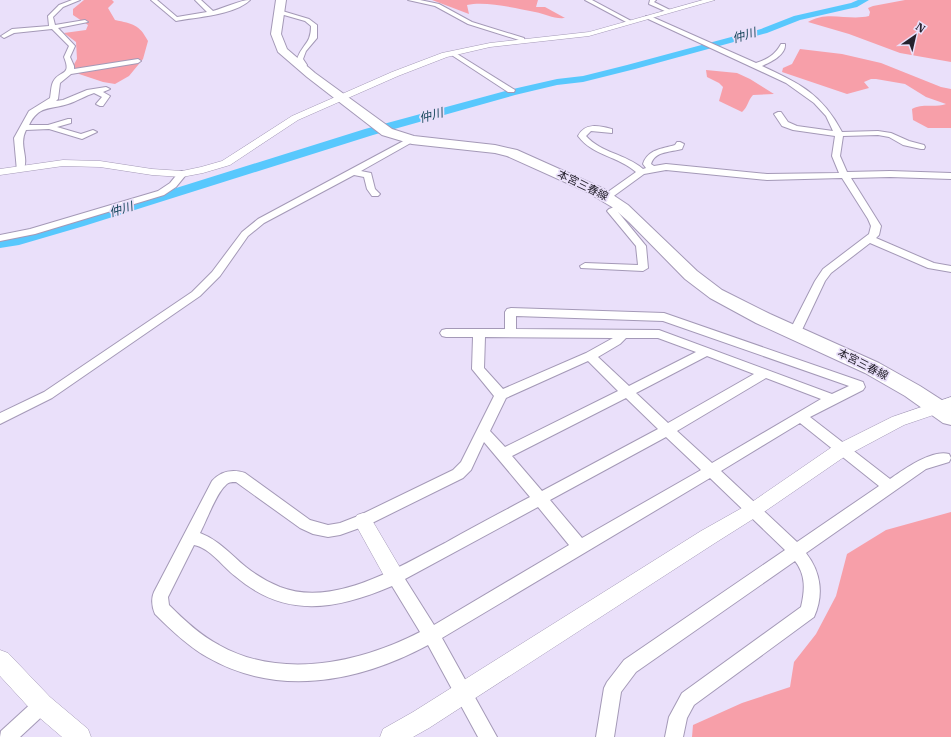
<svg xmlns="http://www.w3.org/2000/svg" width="951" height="737" font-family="'IBM Plex Serif','Noto Sans JP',serif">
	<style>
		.green { fill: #f79fa9 }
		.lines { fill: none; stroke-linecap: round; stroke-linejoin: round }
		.river { fill: #58c8fd; fill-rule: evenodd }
		.minor-casing { stroke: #a499b7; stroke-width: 2 }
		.tertiary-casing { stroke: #a499b7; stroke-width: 1 }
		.primary-casing { stroke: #a499b7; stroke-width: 2 }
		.minor { fill: #fff; fill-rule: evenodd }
		.tertiary { fill: #fff; fill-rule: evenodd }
		.primary { fill: #fff; fill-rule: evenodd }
		.labels { text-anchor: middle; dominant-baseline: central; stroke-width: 3.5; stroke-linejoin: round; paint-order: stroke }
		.far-street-label { font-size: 11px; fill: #25212d; stroke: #eae0fa }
		.far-water-label { font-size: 12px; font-style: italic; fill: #134359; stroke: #eae0fa }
	</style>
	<rect width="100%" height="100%" fill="#eae0fa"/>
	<g class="green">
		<path d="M84,0h28l2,2 -6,6 7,12c18,4 24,4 33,21l-5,18 -14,17 -14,8 -12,-2 -24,-8 -6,-8 4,-7 -1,-17 -12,-9 22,-3 2,-5 -15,-10v-6z"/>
		<path d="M432,0h106l-2,7h9l20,11c-12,1 -19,-4 -30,-6 -20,-4 -49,-11 -68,-7l2,9z"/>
		<path d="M905,0h46v62l-51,-9 -51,-19 -41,-12c19,-12 40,-1 61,-6l1,-4 -2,-4 5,-2z"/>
		<path d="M800,49l42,5 39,9 60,24 10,2v39h-23l-15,-8 -1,-11c10,-6 23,-1 34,-5l-20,-7 -21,-13 -29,-5h-5l-7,3 5,6 -22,6 -65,-22 1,-4 9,-4z"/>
		<path d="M706,70l31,3 13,6 24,15 -21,1c-5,5 -5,12 -11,17l-23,-11 4,-14 -4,-4 -12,-6z"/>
		<path d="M951,512v225h-259l1,-12 49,-22 48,-16 4,-25 22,-28 20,-38 11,-42 39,-24z"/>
	</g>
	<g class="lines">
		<path class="river" d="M858,0h11l-12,7 -57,13 -33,13 -132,36 -52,13 -26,3 -42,10 -142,40 -289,91 -65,19 -19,3v-8l13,-2 61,-18 291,-91 148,-40 44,-10 26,-3 44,-11 134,-36 33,-13 57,-13z"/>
		<g class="minor-casing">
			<g id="minor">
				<path d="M72,0h8l-17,7 -10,10 2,8 30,-5 3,2 -30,6 17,18 -5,11 4,9v3l64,-10 3,2 -3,2 -67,11 -11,9 -2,16 -2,2 7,-1 24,-10 19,-3 4,2 -7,3 7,4 -7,10h-3l-4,-2 6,-7 -8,-4c-9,3 -17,8 -26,11 -19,6 -29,1 -39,21h19l20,-6h3v4l-14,4 24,7 12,-4 4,2 -15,7 -33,-10 -23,1c-8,16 4,27 -3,41h-6l-3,-33 15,-27 21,-13c1,-5 1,-12 3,-16 7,-13 19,-5 11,-25l5,-11 -17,-17 -38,4 -10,5 -3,-2 11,-7 37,-3 -1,-10 11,-11z"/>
				<path d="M151,0h6l20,17 30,-5 -12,-12h6l12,11c11,-3 27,-11 37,-11 -15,15 -54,17 -74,21z"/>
				<path d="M408,0h12l19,4 33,18 52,16 1,3 -5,1 -1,-2 -51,-16 -33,-18z"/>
				<path d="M585,0h7l41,22 -5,1z"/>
				<path d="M650,0h6l-2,2 18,9 -5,1 -18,-8z"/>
				<path d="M279,10l30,9 8,6v13l-11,13 -3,8 4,6 -3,5 -5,-1 2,-4 -4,-6c6,-16 14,-15 14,-33l-6,-5 -28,-8 -1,-1z"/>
				<path d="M646,16h4l106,47c12,-4 19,-8 25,-19h4c1,11 -14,18 -23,22 37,17 60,28 80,66l36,-1 13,2 18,8 15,4 1,2 -1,2h-3l-18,-4 -14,-8 -11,-2 -35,1 -3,20 7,16 43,-1 61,2v6l-61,-2 -39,1 30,48 -2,9 -3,3 58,25 17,3v6l-23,-4 -58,-25 -39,30 -6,8 -24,51 -2,3h-8l-2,-3 26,-51 8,-12 46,-35 2,-8 -3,-7 -26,-41 -75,2 -101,-10 -22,4 -33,24h-6l-2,-2 2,-2 31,-22c-18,-16 -43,-16 -58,-36 7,-14 22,-10 34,-7v4l-21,-2 -5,5c15,17 40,18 57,33l3,-1 -3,-4c5,-15 19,-15 32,-19l2,-3h3l4,2 -2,5c-11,3 -27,2 -31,15l3,2 12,-2 101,10 72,-1 -7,-17 3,-20 -42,-6 -11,-4 -8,-12 4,-2h3l7,10 9,4 36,5 -7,-15 -12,-13 -28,-20 -140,-65z"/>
				<path d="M450,52h4l61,38 -1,2h-6l-58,-38z"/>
				<path d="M409,138h3l4,2 -55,31 10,2 4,16 5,5 -2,2h-6l-5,-7 -3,-12 -10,-2 -90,48 -16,13 -28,40 -20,20 -148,102 -52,26v-11l44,-21 148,-100 20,-20 30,-40 16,-13z"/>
				<path d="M182,171l4,3 -1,2 -9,11 -12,8 -129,39 -35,7v-6l30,-6 128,-38 12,-8 9,-11z"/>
				<path d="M622,204l5,3 -9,5 28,34 2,22 -5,3 -62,-3 -1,-2 5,-3 53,2 -2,-19 -29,-35 2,-2z"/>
				<path d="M511,308l153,5 199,69 2,5 -2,3 -53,27 80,62c13,-9 42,-30 59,-25l2,4 -2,4 -23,7 -120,84c15,19 18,42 8,64l-120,88 -7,13 -4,19h-18l4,-20 13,-24 119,-86c4,-17 5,-32 -6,-46l-159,111 -15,20 -7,45h-18l8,-49 3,-6 17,-22 161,-110 -75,-72 -268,160 55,99h-19l-50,-92c-69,37 -150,53 -221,12 -19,-11 -36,-27 -52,-43 -3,-7 -4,-15 -1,-22l58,-111c9,-10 21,-12 33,-8l65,47 18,5 12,-2 18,-7 95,-46 8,-8 33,-66 -22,-27 1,-32h-27l-4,-1 -2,-3 2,-3 4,-1h59v-17l2,-3zM516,316l147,5 186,65 -17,8 -173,-64 -143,-1zM485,337l128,1 -27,15 -83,36 -19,-21zM626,338h32l38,14 -67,34 -31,-29 22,-13zM707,356l47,18 -86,49 -32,-30zM588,361l30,30 -113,56 -15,-16 16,-33zM766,378l55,21 -109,64 -35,-32zM626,398l32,31 -116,62 -30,-35zM800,423l79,63 -82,56 -76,-71zM666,437l35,33 -119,68 -32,-38zM484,442l46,55c-28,15 -57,30 -85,46 -47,24 -111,65 -165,44 -12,-5 -24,-12 -34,-20 -15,-12 -27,-27 -46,-34 6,-11 16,-39 25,-47 3,-4 6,-4 11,-4l64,46 13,6 15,3 12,-2 28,-10 95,-47 8,-8zM538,507l31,38 -135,80 -29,-46zM194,545c16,3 29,22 41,31 50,43 101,34 157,10l28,46c-60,31 -139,48 -201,13 -19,-10 -35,-25 -50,-40l-1,-8z"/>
				<path d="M42,696l6,3 3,6 -3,6 -28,26h-20l1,-6 35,-32z"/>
			</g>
		</g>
		<g class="tertiary-casing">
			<g id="tertiary">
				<path d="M703,0h12l-126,36 -99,11 -43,10 -49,19 -100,44 -68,45 -27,8 -21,4 -30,-2 -52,-8 -37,-1 -63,9v-6l63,-9 37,1 52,8 30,2 19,-4 21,-6 70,-45 100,-44 50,-19 48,-10 99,-11z"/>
				<path d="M951,397v12l-47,16 -60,32 -83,57 -46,29 -286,185 -16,9h-33l3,-8 30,-17 288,-181 48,-27 83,-57 60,-30z"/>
				<path d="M363,513l6,2 33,56 3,6 -3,6 -7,3 -7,-3 -31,-56 -3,-6 3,-6z"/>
				<path d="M0,650l8,3 42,44 38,32 3,8h-29l-28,-24 -34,-37z"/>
			</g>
		</g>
		<g class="primary-casing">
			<path id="primary" d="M276,0h10l-5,34 6,15 28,24 77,56 22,7 81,9 22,5 87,39 24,16 69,66 25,19 48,24 109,49 41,23 31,20v19l-8,-2 -38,-27 -40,-23 -109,-50 -46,-25 -25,-19 -56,-57 -17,-15 -25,-15 -80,-36 -12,-3 -83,-9 -30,-9 -75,-58 -29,-25 -7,-18z"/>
		</g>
		<use href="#minor" class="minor"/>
		<use href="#tertiary" class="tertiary"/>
		<use href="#primary" class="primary"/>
	</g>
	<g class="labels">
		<g class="far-street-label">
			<text transform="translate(583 185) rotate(26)">本宮三春線</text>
			<text transform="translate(863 364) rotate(27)">本宮三春線</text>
		</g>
		<g class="far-water-label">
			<text transform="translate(744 35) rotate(-16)">仲川</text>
			<text transform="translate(431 115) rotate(-15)">仲川</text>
			<text transform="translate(121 209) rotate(-17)">仲川</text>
		</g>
	</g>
	<g transform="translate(915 36) rotate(34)" stroke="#eae0fa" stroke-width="3" paint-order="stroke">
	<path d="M0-3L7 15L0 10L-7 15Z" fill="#25212d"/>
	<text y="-6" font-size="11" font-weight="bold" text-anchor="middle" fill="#25212d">N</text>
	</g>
</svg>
